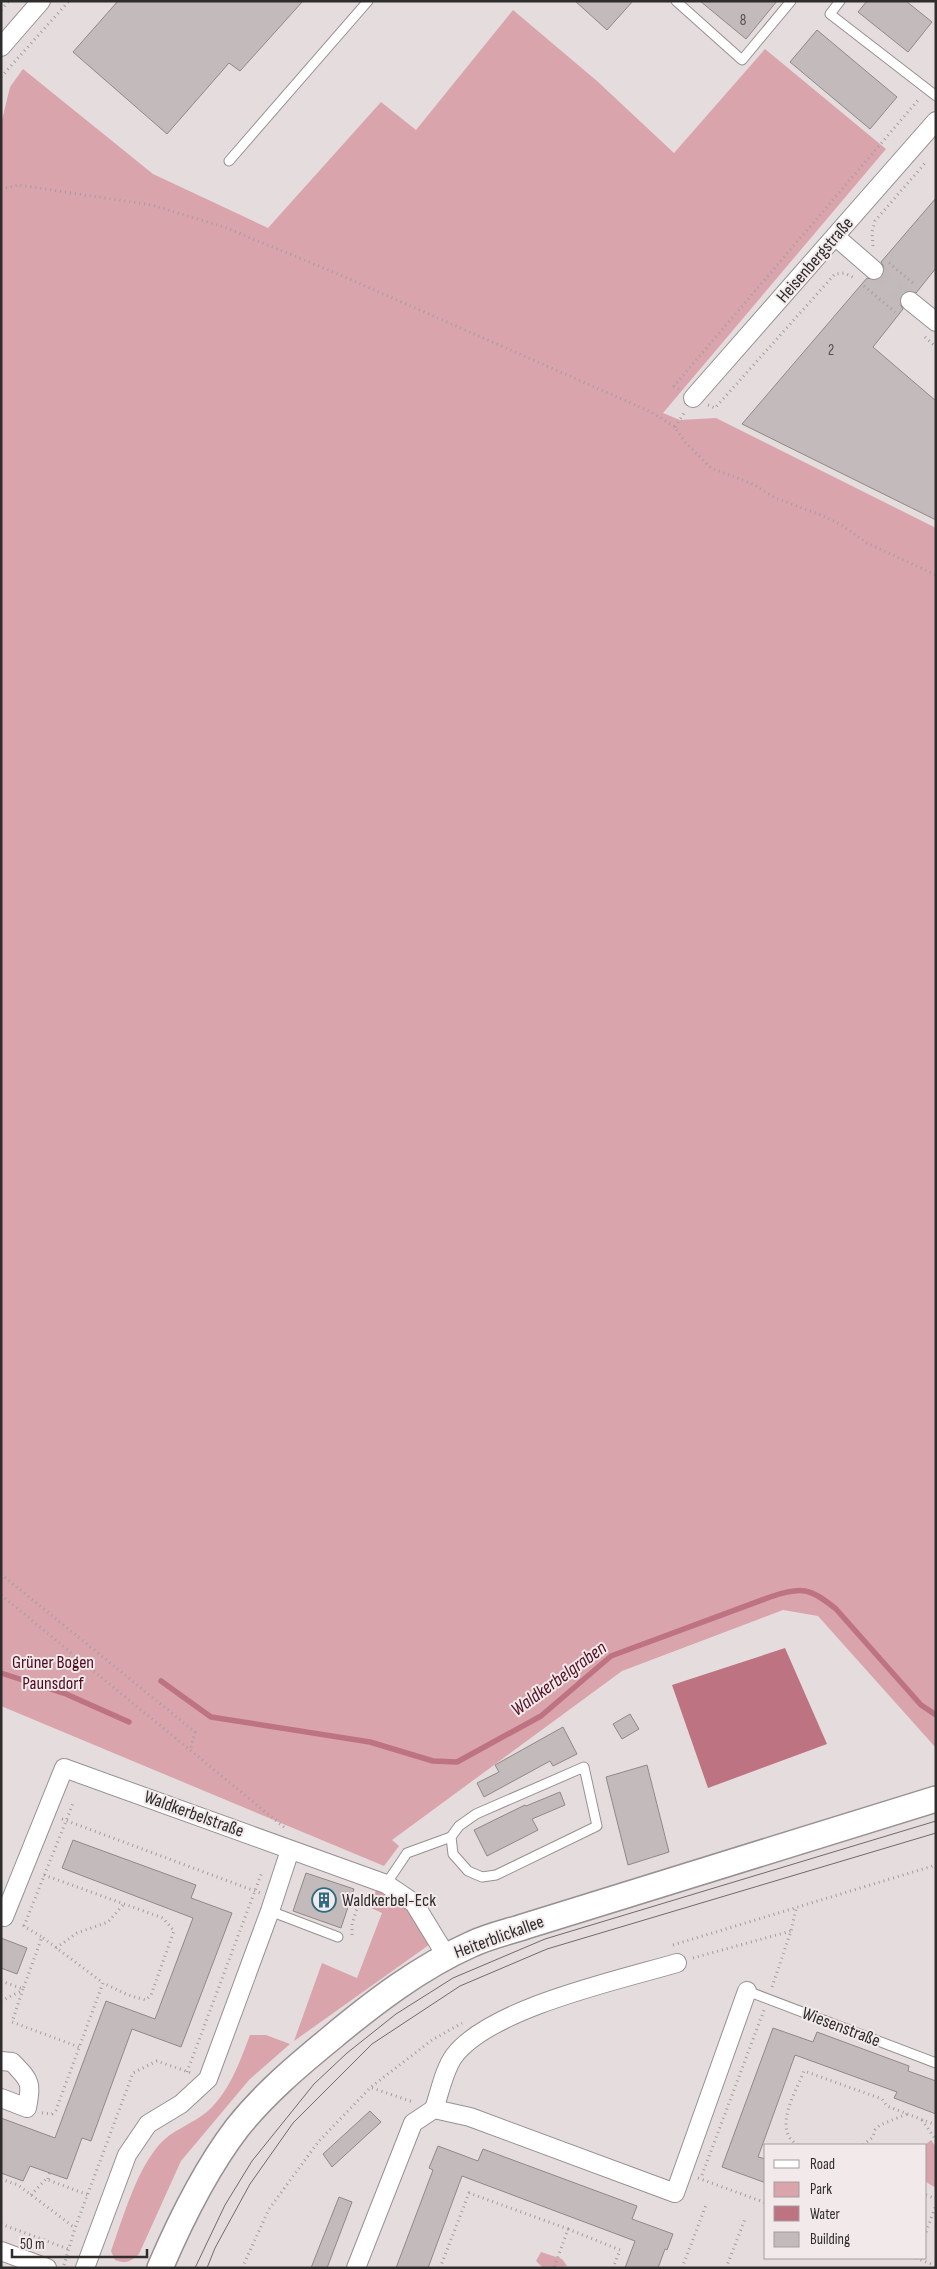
<svg xmlns="http://www.w3.org/2000/svg" width="937" height="2269" font-family="'Sofia Sans Condensed',sans-serif">
	<style>
		.green { fill: #daa4ad }
		.water { fill: #bd7382 }
		.lines { fill: none; stroke-linecap: round; stroke-linejoin: round }
		.stream { stroke: #bd7382; stroke-width: 5.5 }
		.building { fill: #c2babb; stroke: #908889 }
		.minor-tunnel { stroke: #c1b9ba; stroke-width: 18; stroke-dasharray: 18 9; stroke-linecap: butt }
		.service-casing { stroke: #989091; stroke-width: 11 }
		.minor-casing { stroke: #989091; stroke-width: 20 }
		.secondary-casing { stroke: #989091; stroke-width: 28 }
		.path { stroke: #a49d9e; stroke-width: 3; stroke-dasharray: 1 4; stroke-linecap: butt }
		.service { stroke: #fff; stroke-width: 9 }
		.minor { stroke: #fff; stroke-width: 18 }
		.secondary { stroke: #fff; stroke-width: 25 }
		.tram { stroke: #706b6b; stroke-width: 1 }
		.labels { text-anchor: middle; dominant-baseline: central; stroke-width: 4; stroke-linejoin: round; paint-order: stroke }
		.number-label { font-size: 15px; fill: #545050 }
		.street-label { font-size: 18px; fill: #2f2c2c; stroke: #f2e9ea }
		.park-label { font-size: 18px; fill: #4f0a21; stroke: #f2e9ea }
		.poi-label { font-size: 18px; fill: #2f2c2c; stroke: #f2e9ea; text-anchor: start }
		.water-label { font-size: 19px; font-style: italic; fill: #540f25; stroke: #f2e9ea }
	</style>
	<rect width="100%" height="100%" fill="#e5dcdd"/>
	<g class="green">
		<path d="M513,10l84,71 77,72 91,-104 121,100 -223,264 17,7 36,-2 220,110v1220l-118,-132 -35,-6 -161,61 -230,169 7,6 -15,20 -383,-160v-1582l9,-37 13,-18 130,105 115,54 113,-126 35,28z"/>
		<path d="M377,1888l33,18 23,36 -139,99 28,-78 35,15 25,-65 -13,-6z"/>
		<path d="M250,2035h16l24,9 -41,36 -68,81 -42,93c-8,8 -14,10 -24,6l-4,-9c12,-33 24,-77 47,-105 13,-16 35,-22 50,-35 22,-20 32,-50 42,-76z"/>
		<path d="M931,2140l5,7v41l-10,-6 -1,-37z"/>
		<path d="M541,2252l21,7 5,7 -24,2 -7,-7z"/>
	</g>
	<path class="water" d="M785,1648l42,96 -119,44 -36,-103z"/>
	<g class="lines">
		<g class="stream">
			<path d="M1,1673l65,21 63,28"/>
			<path d="M161,1681l50,36 159,25 63,19 24,1 84,-46 70,-60 159,-59c32,-11 40,-9 66,12l85,96 15,10"/>
		</g>
	</g>
	<g class="building">
		<path d="M118,1h185l-63,70 -11,-8 -62,71 -94,-82z"/>
		<path d="M575,1h58l-26,29z"/>
		<path d="M700,1h77l-31,38z"/>
		<path d="M867,1h39l26,21 -24,30 -50,-40z"/>
		<path d="M817,30l80,67 -27,32 -80,-67z"/>
		<path d="M936,198v70l-20,25 -9,-2 -6,4 -1,9 3,5 -30,38 63,54v119l-194,-96 125,-146 10,2 5,-3 2,-10 -3,-5z"/>
		<path d="M630,1714l9,15 -17,10 -9,-15z"/>
		<path d="M563,1727l14,27 -24,12 -3,-5 -66,36 -7,-14 22,-11 -4,-7z"/>
		<path d="M647,1765l22,87 -41,13 -22,-88z"/>
		<path d="M560,1792l5,13 -33,14 6,11 -51,26 -13,-26 51,-25 1,1z"/>
		<path d="M73,1840l123,45 -5,13 41,15 -51,134 -49,-18 -41,112 -9,-3 -15,41 -37,-13 -7,15 -22,-8v-55l54,20 51,-137 49,18 38,-101 -131,-50z"/>
		<path d="M306,1873l48,16 -13,39 -48,-17z"/>
		<path d="M1,1938l26,10 -10,26 -16,-6z"/>
		<path d="M773,2028l40,14 4,-10 92,34 -1,5 28,10v33l-42,-16 3,-6 -102,-37 -37,102 8,2v24l-44,-16z"/>
		<path d="M370,2111l11,11 -49,45 -9,-13z"/>
		<path d="M438,2146l40,15 5,-12 154,57 -5,13 41,15 -6,16 -2,-1 -7,19h-33l10,-27 -173,-65 -34,92h-32l37,-98 -4,-2z"/>
		<path d="M339,2197l13,5 -25,66h-16z"/>
	</g>
	<g class="lines">
		<path class="minor-tunnel" d="M874,270l36,31"/>
		<g class="service-casing">
			<g id="service">
				<path d="M676,1l66,59 49,-59"/>
				<path d="M840,1l-10,13 106,82"/>
				<path d="M229,161l139,-160"/>
				<path d="M584,1767l13,59 -101,49 -14,2 -14,-6 -15,-17 -2,-17 8,-11 17,-12z"/>
				<path d="M386,1884l21,-31 44,-16"/>
				<path d="M270,1911l68,26"/>
				<path d="M747,1991l189,72"/>
			</g>
		</g>
		<g class="minor-casing">
			<g id="minor">
				<path d="M1,47l40,-46"/>
				<path d="M836,237l38,33"/>
				<path d="M910,301l26,21"/>
				<path d="M693,398l243,-277"/>
				<path d="M1,1916l3,1 60,-149 322,116 28,19 33,54"/>
				<path d="M1,2061l11,1c18,19 20,19 15,46l-26,-10"/>
				<path d="M434,2109c6,-17 10,-39 20,-53 36,-48 165,-76 223,-93"/>
				<path d="M1,2251l46,17"/>
				<path d="M85,2268l42,-113 21,-31 33,-20 27,-25 62,-168 20,-61"/>
				<path d="M356,2268l57,-145 21,-14 36,8 205,76 72,-202"/>
			</g>
		</g>
		<g class="secondary-casing">
			<path id="secondary" d="M160,2268c21,-49 45,-98 77,-140 27,-34 60,-62 93,-89 43,-36 90,-72 142,-95 17,-8 36,-12 54,-18l410,-127"/>
		</g>
		<g class="path">
			<path d="M1,10l8,-9"/>
			<path d="M1,77l68,-76"/>
			<path d="M1,189l17,-4 134,20 72,22 114,47 313,138 24,15 10,15 26,26 42,16 22,14 46,17 19,9 27,19 69,32"/>
			<path d="M873,246l-1,-14 3,-11 51,-59"/>
			<path d="M889,263l24,20"/>
			<path d="M864,286l31,26"/>
			<path d="M925,337l11,10"/>
			<path d="M679,389l-5,-3 245,-287"/>
			<path d="M708,405l7,3 120,-134 9,-1 11,5"/>
			<path d="M675,427l9,-14"/>
			<path d="M1,1574l194,158 -5,19"/>
			<path d="M1,1595l284,233"/>
			<path d="M62,1819l198,74"/>
			<path d="M44,1875l119,43 11,13 -23,64 -5,5 -18,-5 -25,-12"/>
			<path d="M24,1926l50,-125"/>
			<path d="M352,1935v-11l10,-31"/>
			<path d="M673,1945l263,-80"/>
			<path d="M56,1948l21,-15 31,-11 16,-18"/>
			<path d="M693,1958l98,-27"/>
			<path d="M1,1981l22,8 19,-52 -20,-12"/>
			<path d="M772,1987l19,-56 5,-22"/>
			<path d="M23,1989l-11,33 67,25"/>
			<path d="M1,2001l22,-11"/>
			<path d="M187,2072l75,-200"/>
			<path d="M372,2088l41,14"/>
			<path d="M42,2113l10,1 4,-4 47,-127 -61,-46"/>
			<path d="M922,2120l14,20"/>
			<path d="M798,2145c-27,-15 -1,-55 6,-74l78,28 5,7 49,19"/>
			<path d="M863,2145l10,-8 2,-7 5,-5 27,-11"/>
			<path d="M702,2175l62,-165"/>
			<path d="M698,2178l68,25"/>
			<path d="M1,2179l17,6 57,43"/>
			<path d="M48,2179l2,-7"/>
			<path d="M31,2195l15,-16 42,16"/>
			<path d="M926,2195l10,4"/>
			<path d="M1,2224l70,26"/>
			<path d="M568,2229l52,21 -7,18"/>
			<path d="M926,2232l10,-27"/>
			<path d="M916,2258l20,8"/>
			<path d="M64,2265l11,-37 58,-155 24,-12 34,12"/>
			<path d="M242,2268l27,-59 50,-68 52,-54 61,-47 30,-17"/>
			<path d="M440,2268l29,-75 99,36 -14,39"/>
			<path d="M682,2268l24,-63"/>
			<path d="M726,2268l19,-49"/>
			<path d="M800,2268v-2"/>
		</g>
		<use href="#service" class="service"/>
		<use href="#minor" class="minor"/>
		<use href="#secondary" class="secondary"/>
		<g class="tram">
			<path d="M195,2268l30,-63 27,-44 62,-77 33,-31 49,-39 57,-36 92,-39 391,-118"/>
			<path d="M207,2268l8,-20 35,-64 43,-61 79,-79 88,-58 87,-37 389,-116"/>
		</g>
	</g>
	<defs>
		<g id="building-ring" transform="scale(1.25)"><circle r="9.5" fill="#f2e9ea" stroke="#2f6a82" stroke-width="1.5"/><path d="M-4-6H4V6H1V3H-1V6H-4ZM-2.5-4.3h1.7v1.8h-1.7ZM.8-4.3h1.7v1.8H.8ZM-2.5-1h1.7V.8h-1.7ZM.8-1h1.7V.8H.8Z" fill="#2f6a82"/></g>
	</defs>
	<g fill-rule="evenodd">
		<use href="#building-ring" x="324" y="1900"/>
	</g>
	<g class="labels">
		<g class="number-label">
			<text x="743" y="20">8</text>
			<text x="831" y="350">2</text>
		</g>
		<g class="street-label">
			<text transform="translate(815 260) rotate(-49)">Heisenbergstraße</text>
			<text transform="translate(194 1814) rotate(20)">Waldkerbelstraße</text>
			<text transform="translate(499 1937) rotate(-20)">Heiterblickallee</text>
			<text transform="translate(841 2027) rotate(21)">Wiesenstraße</text>
		</g>
		<g class="park-label">
			<text x="53" y="1662">Grüner Bogen<tspan x="53" dy="21">Paunsdorf</tspan></text>
		</g>
		<g class="poi-label">
			<text x="342" y="1900">Waldkerbel-Eck</text>
		</g>
		<g class="water-label">
			<text transform="translate(559 1679) rotate(-36)">Waldkerbelgraben</text>
		</g>
	</g>
	<rect width="937" height="2269" fill="none" stroke="#2f2c2c" stroke-width="5"/>
	<rect x="764" y="2144" width="162" height="115" fill="#f2e9ea" stroke="#a49d9e"/>
	<rect x="774" y="2160" width="25" height="8" fill="#ffffff" stroke="#a49d9e"/>
	<text x="810" y="2169" font-size="15" fill="#2f2c2c">Road</text>
	<rect x="774" y="2182" width="25" height="15" fill="#daa4ad" stroke="#a49d9e"/>
	<text x="810" y="2194" font-size="15" fill="#2f2c2c">Park</text>
	<rect x="774" y="2206" width="25" height="15" fill="#bd7382" stroke="#a49d9e"/>
	<text x="810" y="2219" font-size="15" fill="#2f2c2c">Water</text>
	<rect x="774" y="2232" width="25" height="15" fill="#c2babb" stroke="#a49d9e"/>
	<text x="810" y="2244" font-size="15" fill="#2f2c2c">Building</text>
	<path d="M12 2249v8h135v-8" fill="none" stroke="#2f2c2c" stroke-width="2.5"/>
	<text x="20" y="2249" font-size="15" fill="#2f2c2c" stroke="#f2e9ea" stroke-width="4" paint-order="stroke">50 m</text>
</svg>
